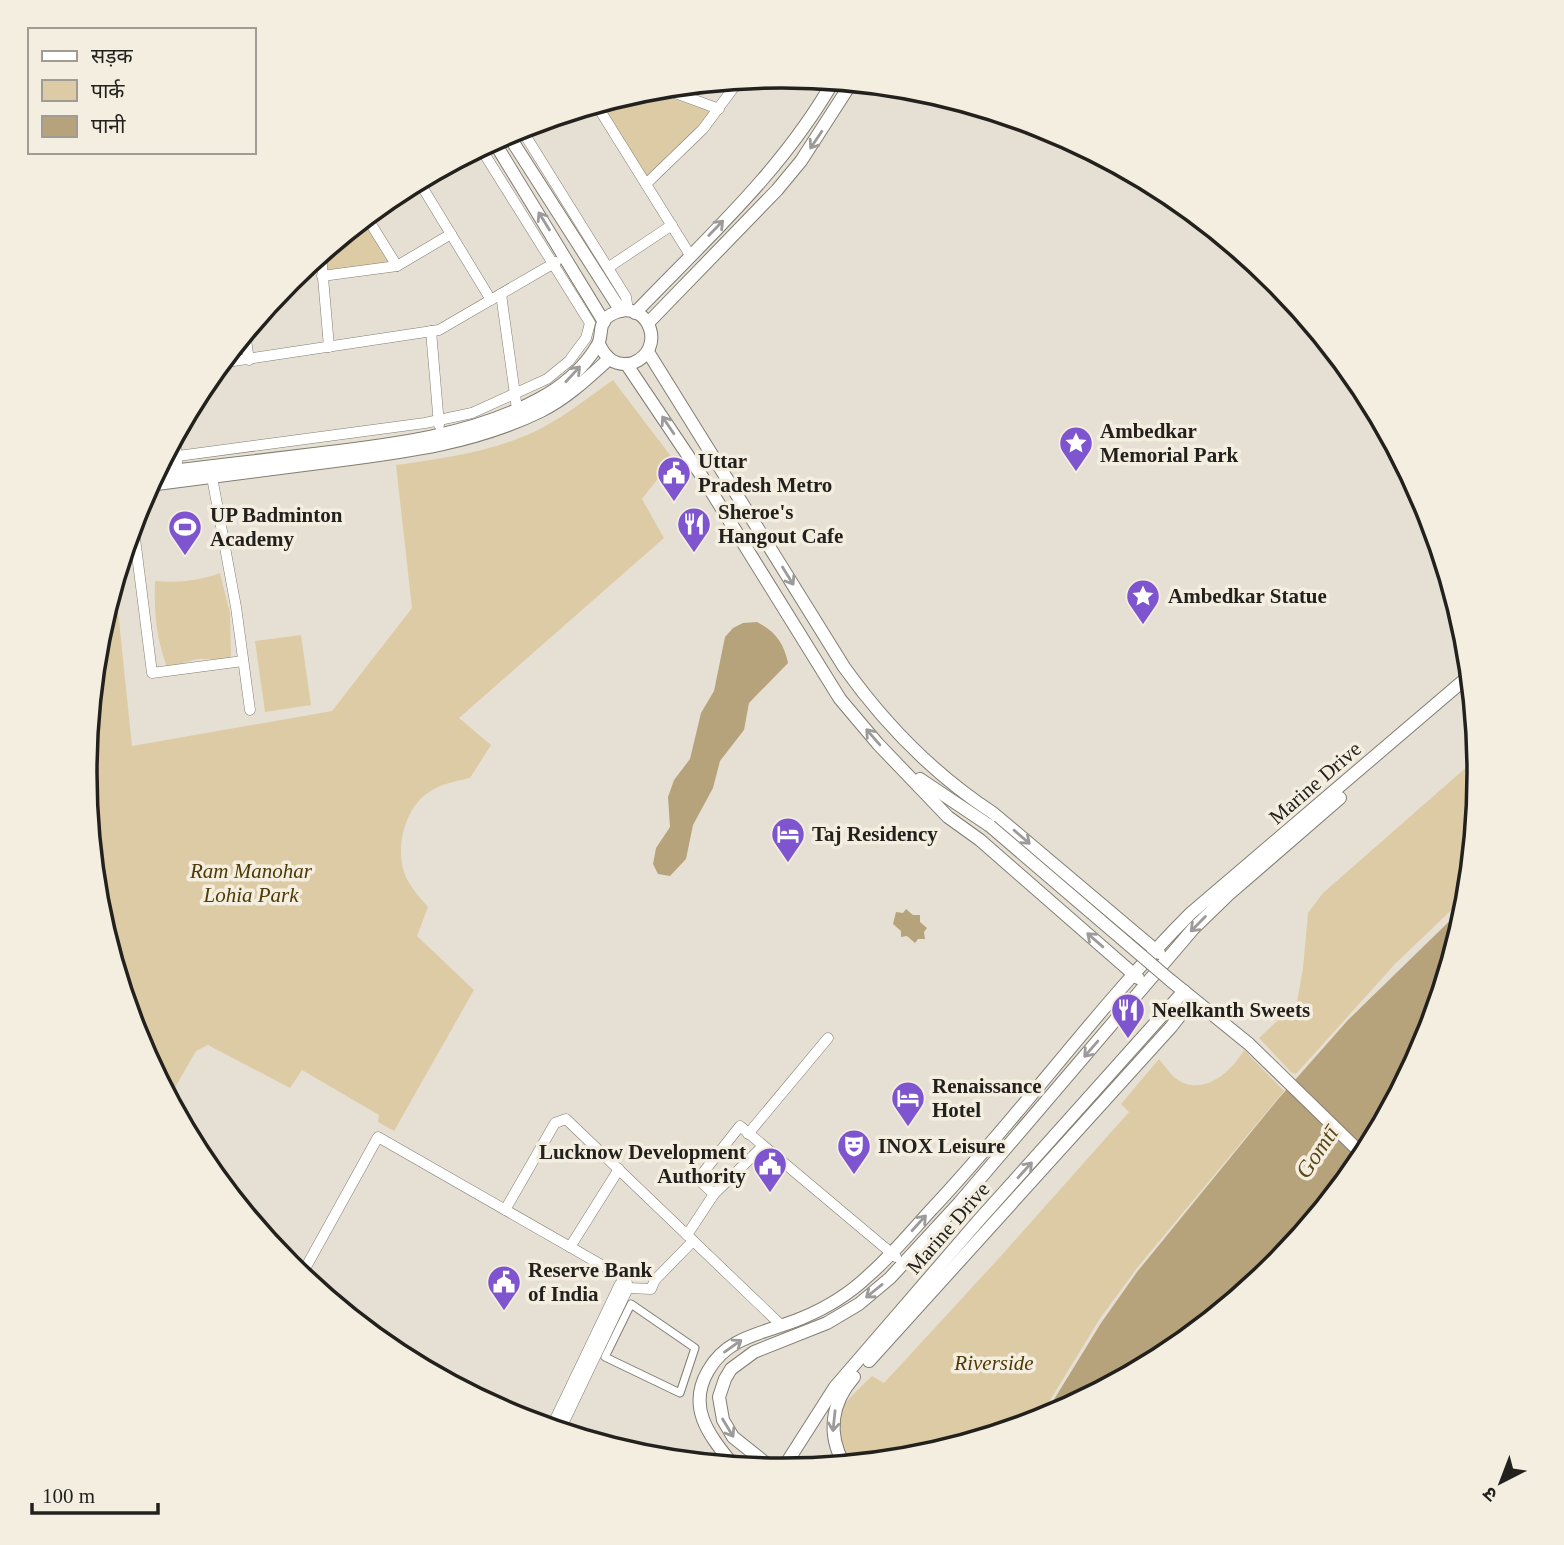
<svg xmlns="http://www.w3.org/2000/svg" width="1564" height="1545" font-family="'Times New Roman','Noto Sans Devanagari',serif">
	<style>
		.green { fill: #ddcba5 }
		.water { fill: #b6a37b }
		.lines { fill: none; stroke-linecap: round; stroke-linejoin: round }
		.pedestrian-casing { stroke: #827d72; stroke-width: 9 }
		.minor-casing { stroke: #827d72; stroke-width: 11 }
		.tertiary-casing { stroke: #827d72; stroke-width: 14 }
		.pedestrian { stroke: #fff; stroke-width: 7 }
		.minor { stroke: #fff; stroke-width: 10 }
		.tertiary { stroke: #fff; stroke-width: 12 }
		.tertiary-bridge-casing { stroke: #827d72; stroke-width: 14; stroke-linecap: butt }
		.tertiary-bridge { stroke: #fff; stroke-width: 12 }
		.oneway { stroke: #9c9b99 }
		.labels { text-anchor: middle; dominant-baseline: central; stroke-width: 7; stroke-linejoin: round; paint-order: stroke }
		.poi-label { font-size: 21px; font-weight: bold; fill: #23211d; stroke: #f4eee1; text-anchor: start }
		.street-label { font-size: 21px; fill: #23211d; stroke: #f4eee1 }
		.park-label { font-size: 21px; font-style: italic; fill: #4e3a04; stroke: #f4eee1 }
		.water-label { font-size: 23px; font-style: italic; fill: #5b4614; stroke: #f4eee1 }
		.rim { fill: none; stroke: #23211d; stroke-width: 3.5 }
	</style>
	<rect width="100%" height="100%" fill="#e6e0d4"/>
	<g class="green">
		<path d="M646,89l65,23 -13,16 -51,50 -46,-76z"/>
		<path d="M362,219l28,45 -64,7 -2,-20z"/>
		<path d="M613,380l60,79 -31,40 22,39 -205,180 32,27 -21,33c-14,3 -29,6 -41,14 -26,17 -36,62 -21,89 5,9 13,18 20,26l-11,29 57,54 -80,141 -16,-9 1,-7 -77,-45 -12,18 -82,-43 -12,6 -27,47 -31,-59 -40,-131 -13,-136 13,-136 17,-54 17,164 200,-35 80,-103 -16,-143c45,-6 89,-12 131,-30 31,-13 59,-36 86,-55z"/>
		<path d="M220,573l10,40 1,46h-33l-31,8c-11,-29 -13,-55 -12,-86 24,2 42,0 65,-8z"/>
		<path d="M301,635l10,70 -46,7 -10,-71z"/>
		<path d="M1478,757l1,16 -12,122 -72,69 -99,110 -4,-1 -33,-35 38,-36 6,-34 5,-55 15,-20z"/>
		<path d="M1244,1050l40,41 -147,177 -38,52 -61,100 -120,36 -64,7c-15,-12 -20,-35 -13,-53 4,-9 23,-26 31,-34l12,7 116,-126 129,-145 -8,-8 38,-45c5,6 10,13 15,18 26,22 57,-4 70,-27z"/>
	</g>
	<g class="water">
		<path d="M757,622c18,9 27,21 31,41l-39,40 -5,27 -24,31 -7,27 -20,37 -7,34 -16,17 -12,-2 -5,-10 3,-16 14,-21 -2,-30 6,-17 16,-21 11,-46 13,-22 11,-54 8,-9 10,-5z"/>
		<path d="M1466,905l-40,135 -64,120 -87,106 -106,86 -127,67 59,-96 36,-51 142,-174 69,-78z"/>
		<path d="M906,909l7,6h7v7l7,6 -3,4 1,7h-7l-3,4 -8,-7 -6,1v-6l-8,-7 3,-12 7,1z"/>
	</g>
	<g class="lines">
		<g class="pedestrian-casing">
			<path id="pedestrian" d="M631,1304l64,44 -15,45 -75,-36z"/>
		</g>
		<g class="minor-casing">
			<g id="minor">
				<path d="M659,87l60,22"/>
				<path d="M596,104l94,151"/>
				<path d="M520,127l106,170 2,14"/>
				<path d="M418,180l73,120"/>
				<path d="M646,184l57,-55 37,-50"/>
				<path d="M366,216l31,50"/>
				<path d="M321,254l8,93"/>
				<path d="M609,267l63,-42"/>
				<path d="M322,276l75,-10 54,-32"/>
				<path d="M501,294l16,115"/>
				<path d="M431,331l8,94"/>
				<path d="M245,333l4,27"/>
				<path d="M220,363l219,-33 117,-68"/>
				<path d="M175,437l2,26"/>
				<path d="M163,458l262,-35 47,-10 75,-34 22,-18 17,-23 4,-15 -110,-176"/>
				<path d="M212,477l24,130 14,103"/>
				<path d="M133,523l19,150 91,-12"/>
				<path d="M748,1134l80,-96"/>
				<path d="M714,1194l-16,-15 42,-53 156,131"/>
				<path d="M505,1210l50,-87 11,-4 215,206"/>
				<path d="M687,1235l27,-41 49,-48"/>
				<path d="M570,1247l49,-78"/>
				<path d="M301,1276l77,-139 248,142"/>
				<path d="M628,1288l23,1 4,-9 38,-39"/>
				<path d="M551,1428l69,-144 6,-5"/>
				<path d="M560,1430l68,-142 -2,-9"/>
			</g>
		</g>
		<g class="tertiary-casing">
			<g id="tertiary">
				<path d="M507,133l114,178"/>
				<path d="M493,140l111,182"/>
				<path d="M635,313c71,-74 148,-143 199,-233"/>
				<path d="M648,323l129,-133 24,-29 51,-79"/>
				<path d="M648,352l196,315c40,56 91,108 149,146l166,140"/>
				<path d="M627,365l74,110 139,224 38,45 70,73 32,23 158,138"/>
				<path d="M155,473c53,-6 106,-13 159,-19 75,-9 157,-18 225,-55 23,-12 45,-31 58,-53 8,-12 -3,-26 20,-34 32,-11 50,37 16,51 -17,4 -27,-4 -34,-19"/>
				<path d="M149,485c62,-8 124,-16 186,-24 71,-9 141,-18 206,-50 26,-13 47,-33 68,-52"/>
				<path d="M920,779l70,47"/>
				<path d="M1170,980l79,64 115,112"/>
				<path d="M869,1361l302,-334 22,-28"/>
				<path d="M844,1464c-17,-30 -13,-61 10,-87"/>
				<path d="M733,1465c-22,-28 -47,-56 -25,-94 20,-36 59,-38 94,-53 24,-10 47,-24 66,-42 23,-20 42,-43 62,-65 91,-96 168,-205 261,-298l279,-238"/>
				<path d="M773,1469l-40,-32 -10,-17 -4,-23 6,-18 6,-10 23,-17 73,-29 32,-19 31,-26 70,-76 233,-273 35,-34 112,-97"/>
				<path d="M782,1470l53,-83 144,-167 205,-229"/>
			</g>
		</g>
		<use href="#pedestrian" class="pedestrian"/>
		<use href="#minor" class="minor"/>
		<use href="#tertiary" class="tertiary"/>
		<g class="tertiary-bridge-casing">
			<path id="tertiary-bridge" d="M990,826l180,154"/>
		</g>
		<use href="#tertiary-bridge" class="tertiary-bridge"/>
	</g>
	<defs><path id="oneway-shaft" d="M-6 0H5M1.5-3L5.5 0L1.5 3" fill="none" stroke-width="1.6" stroke-linecap="round" stroke-linejoin="round" transform="scale(1.75)"/></defs>
	<g class="oneway">
		<use href="#oneway-shaft" transform="translate(816 140) rotate(124)"/>
		<use href="#oneway-shaft" transform="translate(544 221) rotate(-122)"/>
		<use href="#oneway-shaft" transform="translate(716 228) rotate(-46)"/>
		<use href="#oneway-shaft" transform="translate(573 374) rotate(-47)"/>
		<use href="#oneway-shaft" transform="translate(668 425) rotate(-124)"/>
		<use href="#oneway-shaft" transform="translate(788 576) rotate(58)"/>
		<use href="#oneway-shaft" transform="translate(873 737) rotate(-131)"/>
		<use href="#oneway-shaft" transform="translate(1022 837) rotate(41)"/>
		<use href="#oneway-shaft" transform="translate(1198 924) rotate(135)"/>
		<use href="#oneway-shaft" transform="translate(1095 940) rotate(-139)"/>
		<use href="#oneway-shaft" transform="translate(1091 1049) rotate(131)"/>
		<use href="#oneway-shaft" transform="translate(1025 1170) rotate(-48)"/>
		<use href="#oneway-shaft" transform="translate(919 1223) rotate(-48)"/>
		<use href="#oneway-shaft" transform="translate(874 1291) rotate(141)"/>
		<use href="#oneway-shaft" transform="translate(733 1346) rotate(-35)"/>
		<use href="#oneway-shaft" transform="translate(834 1421) rotate(96)"/>
		<use href="#oneway-shaft" transform="translate(728 1428) rotate(59)"/>
	</g>
	<defs>
		<g id="sight-pin" transform="scale(1.75)"><path d="M0 17L-7.5 6A9.5 9.5 0 1 1 7.5 6Z" fill="#7e55cf" stroke="#f4eee1"/><path d="M0-6L1.8-2.2L6-1.7L2.9 1.2L3.7 5.4L0 3.3L-3.7 5.4L-2.9 1.2L-6-1.7L-1.8-2.2Z" fill="#fff"/></g>
		<g id="civic-pin" transform="scale(1.75)"><path d="M0 17L-7.5 6A9.5 9.5 0 1 1 7.5 6Z" fill="#7e55cf" stroke="#f4eee1"/><path d="M-.6-6.5H3V-4.5H.6V-3L4-1V1h2V6H-6V1h2V-1L-.6-3ZM-1.2 2.5V6h2.4V2.5Z" fill="#fff"/></g>
		<g id="restaurant-pin" transform="scale(1.75)"><path d="M0 17L-7.5 6A9.5 9.5 0 1 1 7.5 6Z" fill="#7e55cf" stroke="#f4eee1"/><path d="M-5-6h1v4h1v-4h1v4h1v-4h1v5L-1.5 .5V6h-2V.5L-5-1ZM5-6V6H3V1.5H1.5Q1.5-4 5-6Z" fill="#fff"/></g>
		<g id="stadium-pin" transform="scale(1.75)"><path d="M0 17L-7.5 6A9.5 9.5 0 1 1 7.5 6Z" fill="#7e55cf" stroke="#f4eee1"/><path d="M0-5a6.5 5 0 1 0 0 10a6.5 5 0 1 0 0-10ZM-3.5-1.8h7v3.6h-7Z" fill="#fff"/></g>
		<g id="hotel-pin" transform="scale(1.75)"><path d="M0 17L-7.5 6A9.5 9.5 0 1 1 7.5 6Z" fill="#7e55cf" stroke="#f4eee1"/><path d="M-6-4.5h1.5V1H6V5H4.5V3h-9V5H-6ZM-4 0a1.8 1.8 0 1 1 3.6 0ZM.5 0V-2.5h3Q6-2.5 6 0Z" fill="#fff"/></g>
		<g id="theatre-pin" transform="scale(1.75)"><path d="M0 17L-7.5 6A9.5 9.5 0 1 1 7.5 6Z" fill="#7e55cf" stroke="#f4eee1"/><path d="M-5-5.5Q0-4 5-5.5V0Q5 5 0 6Q-5 5-5 0ZM-3.3-2.5H-1v1.5H-3.3ZM1-2.5H3.3v1.5H1ZM-2.8 1Q0 5.5 2.8 1Z" fill="#fff"/></g>
	</defs>
	<g fill-rule="evenodd">
		<use href="#sight-pin" x="1076" y="443"/>
		<use href="#civic-pin" x="674" y="473"/>
		<use href="#restaurant-pin" x="694" y="524"/>
		<use href="#stadium-pin" x="185" y="527"/>
		<use href="#sight-pin" x="1143" y="596"/>
		<use href="#hotel-pin" x="788" y="834"/>
		<use href="#restaurant-pin" x="1128" y="1010"/>
		<use href="#hotel-pin" x="908" y="1098"/>
		<use href="#theatre-pin" x="854" y="1146"/>
		<use href="#civic-pin" x="770" y="1164"/>
		<use href="#civic-pin" x="504" y="1282"/>
	</g>
	<g class="labels">
		<g class="poi-label">
			<text x="1100" y="431">Ambedkar<tspan x="1100" dy="24">Memorial Park</tspan></text>
			<text x="698" y="461">Uttar<tspan x="698" dy="24">Pradesh Metro</tspan></text>
			<text x="718" y="512">Sheroe's<tspan x="718" dy="24">Hangout Cafe</tspan></text>
			<text x="210" y="515">UP Badminton<tspan x="210" dy="24">Academy</tspan></text>
			<text x="1168" y="596">Ambedkar Statue</text>
			<text x="812" y="834">Taj Residency</text>
			<text x="1152" y="1010">Neelkanth Sweets</text>
			<text x="932" y="1086">Renaissance<tspan x="932" dy="24">Hotel</tspan></text>
			<text x="878" y="1146">INOX Leisure</text>
			<text x="746" y="1152" text-anchor="end">Lucknow Development<tspan x="746" dy="24">Authority</tspan></text>
			<text x="528" y="1270">Reserve Bank<tspan x="528" dy="24">of India</tspan></text>
		</g>
		<g class="street-label">
			<text transform="translate(1315 783) rotate(-41)">Marine Drive</text>
			<text transform="translate(948 1228) rotate(-49)">Marine Drive</text>
		</g>
		<g class="park-label">
			<text x="251" y="871">Ram Manohar<tspan x="251" dy="24">Lohia Park</tspan></text>
			<text x="994" y="1363">Riverside</text>
		</g>
		<g class="water-label">
			<text transform="translate(1317 1152) rotate(-56)">Gomtī</text>
		</g>
	</g>
	<path d="M0 0H1564V1545H0ZM97 773a685 685 0 1 1 1370 0a685 685 0 1 1-1370 0Z" fill="#f4eee1" fill-rule="evenodd"/>
	<path class="rim" d="M97 773a685 685 0 1 1 1370 0a685 685 0 1 1-1370 0Z"/>
	<rect x="28" y="28" width="228" height="126" fill="#f4eee1" stroke="#a09c93" stroke-width="2"/>
	<rect x="42" y="51" width="35" height="10" fill="#ffffff" stroke="#a09c93" stroke-width="2"/>
	<text x="91" y="63" font-size="21" fill="#23211d">सड़क</text>
	<rect x="42" y="80" width="35" height="21" fill="#ddcba5" stroke="#a09c93" stroke-width="2"/>
	<text x="91" y="98" font-size="21" fill="#23211d">पार्क</text>
	<rect x="42" y="116" width="35" height="21" fill="#b6a37b" stroke="#a09c93" stroke-width="2"/>
	<text x="91" y="133" font-size="21" fill="#23211d">पानी</text>
	<g transform="translate(1501 1482) rotate(222)" stroke="#f4eee1" stroke-width="5" paint-order="stroke">
	<path d="M0-5L12 26L0 18L-12 26Z" fill="#23211d"/>
	<text y="-10" font-size="19" font-weight="bold" text-anchor="middle" fill="#23211d">उ</text>
	</g>
	<path d="M32 1503v10h126v-10" fill="none" stroke="#23211d" stroke-width="3.5"/>
	<text x="42" y="1503" font-size="21" fill="#23211d" stroke="#f4eee1" stroke-width="5" paint-order="stroke">100 m</text>
</svg>
